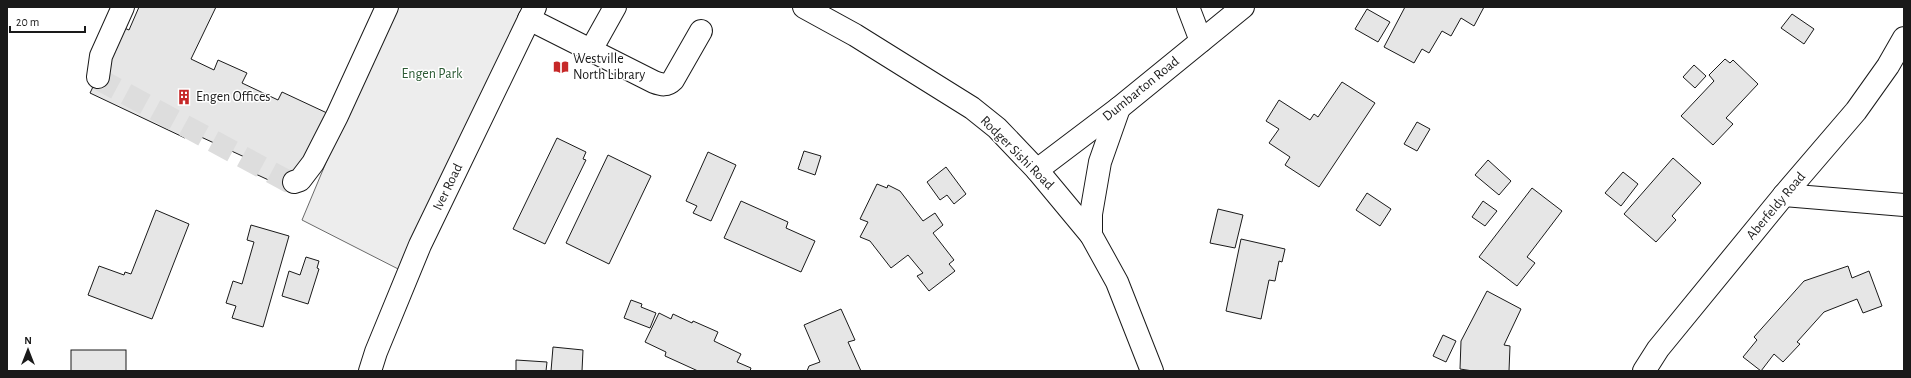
<svg xmlns="http://www.w3.org/2000/svg" width="1911" height="378" font-family="'Alegreya Sans',sans-serif">
	<style>
		.green { fill: #ededed; stroke: #6a6a6a }
		.building { fill: #e6e6e6; stroke: #1a1a1a }
		.lines { fill: none; stroke-linecap: round; stroke-linejoin: round }
		.minor-tunnel { stroke: #ddd; stroke-width: 22; stroke-dasharray: 22 11; stroke-linecap: butt }
		.minor-casing { stroke: #1a1a1a; stroke-width: 24 }
		.major-casing { stroke: #1a1a1a; stroke-width: 24 }
		.minor { stroke: #fff; stroke-width: 22 }
		.major { stroke: #fff; stroke-width: 22 }
		.labels { text-anchor: middle; dominant-baseline: central; stroke-width: 3; stroke-linejoin: round; paint-order: stroke }
		.poi-label { font-size: 14px; fill: #1a1a1a; stroke: #fff; text-anchor: start }
		.park-label { font-size: 14px; fill: #2b5a34; stroke: #fff }
		.street-label { font-size: 14px; fill: #1a1a1a; stroke: #fff }
	</style>
	<rect width="100%" height="100%" fill="#fff"/>
	<path class="green" d="M391,7h139l-122,267 -106,-54z"/>
	<g class="building">
		<path d="M139,7h77l-25,52 23,11 4,-10 29,13 -5,10 36,17 4,-8 45,21 -37,77 -43,-20 4,-10 -63,-29 -3,7 -95,-45 32,-66 7,3z"/>
		<path d="M1405,7h79l-10,19 -13,-8 -10,18 -9,-5 -13,22 -7,-4 -8,14 -30,-16z"/>
		<path d="M1367,9l23,13 -12,20 -23,-13z"/>
		<path d="M1792,14l22,15 -10,15 -23,-16z"/>
		<path d="M1725,59l5,4 3,-3 25,24 -32,34 7,6 -20,21 -32,-29 33,-35 -5,-6z"/>
		<path d="M1694,65l12,11 -11,12 -12,-11z"/>
		<path d="M1342,82l33,21 -56,84 -34,-22 5,-8 -21,-14 10,-14 -13,-8 13,-21 31,20 4,-6 4,3z"/>
		<path d="M1417,122l13,7 -13,22 -13,-7z"/>
		<path d="M557,138l29,14 -3,7 3,1 -41,84 -32,-15z"/>
		<path d="M804,151l17,5 -6,19 -17,-6z"/>
		<path d="M708,152l28,13 -25,56 -18,-8 4,-7 -11,-5z"/>
		<path d="M608,155l43,21 -42,88 -43,-21z"/>
		<path d="M1673,158l28,25 -29,33 4,4 -20,22 -32,-28z"/>
		<path d="M1488,160l23,21 -12,14 -24,-20z"/>
		<path d="M946,167l20,27 -12,10 -7,-9 -7,5 -13,-18z"/>
		<path d="M1623,172l15,12 -17,22 -16,-13z"/>
		<path d="M877,184l10,4 1,-3 12,6 23,30 12,-8 8,12 -10,8 21,27 -5,4 6,7 -26,20 -12,-15 6,-3 -15,-18 -17,13 -21,-27 -10,-4 8,-15 -8,-3z"/>
		<path d="M1532,188l30,23 -35,46 8,6 -18,23 -38,-29z"/>
		<path d="M1367,193l24,16 -11,17 -24,-16z"/>
		<path d="M741,201l47,21 -2,6 29,13 -14,31 -77,-34z"/>
		<path d="M1483,201l14,10 -12,15 -13,-9z"/>
		<path d="M1218,209l25,6 -8,33 -25,-5z"/>
		<path d="M156,210l33,14 -37,95 -64,-24 11,-29 25,9 1,-3 6,2z"/>
		<path d="M251,225l38,11 -26,91 -31,-9 4,-12 -10,-3 7,-22 9,3 12,-42 -7,-2z"/>
		<path d="M1241,239l44,10 -3,13 -3,-1 -4,20 -6,-1 -8,39 -35,-8z"/>
		<path d="M306,257l13,4 -2,7 2,1 -11,35 -26,-8 7,-25 11,4z"/>
		<path d="M1848,266l4,12 17,-7 13,35 -19,7 -6,-14 -33,13 -27,30 3,2 -17,18 -9,-8 -13,17 -18,-14 14,-17 -3,-3 50,-56z"/>
		<path d="M1487,291l34,18 -17,36 6,1 -1,25h-36l-13,-2 1,-28z"/>
		<path d="M631,300l11,4 -1,3 15,6 -6,15 -26,-10z"/>
		<path d="M841,309l14,31 -7,2 13,29h-54l2,-5 11,-4 -16,-37z"/>
		<path d="M659,313l12,6 2,-5 19,9 1,-2 25,11 -4,9 27,13 -4,8 14,6 -1,3h-52l-33,-15 1,-4 -21,-10z"/>
		<path d="M1443,335l13,6 -10,21 -13,-6z"/>
		<path d="M553,347l30,3 -1,21h-31z"/>
		<rect x="71" y="350" width="55" height="21"/>
		<path d="M516,360l31,2 -1,9h-30z"/>
	</g>
	<g class="lines">
		<path class="minor-tunnel" d="M98,77l4,4 189,102 2,1 1,-2"/>
		<g class="minor-casing">
			<g id="minor">
				<path d="M1188,7l13,34"/>
				<path d="M529,19l125,63c8,3 13,4 19,-2l28,-49"/>
				<path d="M591,50l24,-43"/>
				<path d="M98,77l3,-21 22,-49"/>
				<path d="M1037,170l82,-62 124,-101"/>
				<path d="M294,182l6,-2 13,-17 24,-47 50,-109"/>
				<path d="M1784,195l120,10"/>
				<path d="M370,371l6,-19 44,-107 115,-238"/>
				<path d="M1644,371l14,-22 126,-154 72,-84 32,-45 16,-28"/>
			</g>
		</g>
		<g class="major-casing">
			<g id="major">
				<path d="M804,7l51,28 117,73 25,20 40,42 54,65 26,47 35,89"/>
				<path d="M1091,235v-21l9,-52 19,-54"/>
			</g>
		</g>
		<use href="#minor" class="minor"/>
		<use href="#major" class="major"/>
	</g>
	<defs>
		<g id="library-bare" transform="scale(1.2)"><path d="M-6-4Q-3-5.5-.7-3.5V5Q-3 3-6 4ZM6-4Q3-5.5 .7-3.5V5Q3 3 6 4Z" fill="#c62828" stroke="#fff" stroke-width="2.5" paint-order="stroke"/></g>
		<g id="building-bare" transform="scale(1.2)"><path d="M-4-6H4V6H1V3H-1V6H-4ZM-2.5-4.3h1.7v1.8h-1.7ZM.8-4.3h1.7v1.8H.8ZM-2.5-1h1.7V.8h-1.7ZM.8-1h1.7V.8H.8Z" fill="#c62828" stroke="#fff" stroke-width="2.5" paint-order="stroke"/></g>
	</defs>
	<g fill-rule="evenodd">
		<use href="#library-bare" x="561" y="67"/>
		<use href="#building-bare" x="184" y="97"/>
	</g>
	<g class="labels">
		<g class="poi-label">
			<text x="573" y="59">Westville<tspan x="573" dy="16">North Library</tspan></text>
			<text x="196" y="97">Engen Offices</text>
		</g>
		<g class="park-label">
			<text x="432" y="74">Engen Park</text>
		</g>
		<g class="street-label">
			<text transform="translate(1141 89) rotate(-39)">Dumbarton Road</text>
			<text transform="translate(1017 153) rotate(45)">Rodger Sishi Road</text>
			<text transform="translate(448 187) rotate(-64)">Iver Road</text>
			<text transform="translate(1776 206) rotate(-50)">Aberfeldy Road</text>
		</g>
	</g>
	<rect width="1911" height="378" fill="none" stroke="#1a1a1a" stroke-width="16"/>
	<g transform="translate(28 350)" stroke="#ffffff" stroke-width="3" paint-order="stroke">
	<path d="M0-3L7 15L0 10L-7 15Z" fill="#1a1a1a"/>
	<text y="-6" font-size="11" font-weight="bold" text-anchor="middle" fill="#1a1a1a">N</text>
	</g>
	<path d="M10 26v6h75v-6" fill="none" stroke="#1a1a1a" stroke-width="2"/>
	<text x="16" y="26" font-size="12" fill="#1a1a1a" stroke="#ffffff" stroke-width="3" paint-order="stroke">20 m</text>
</svg>
